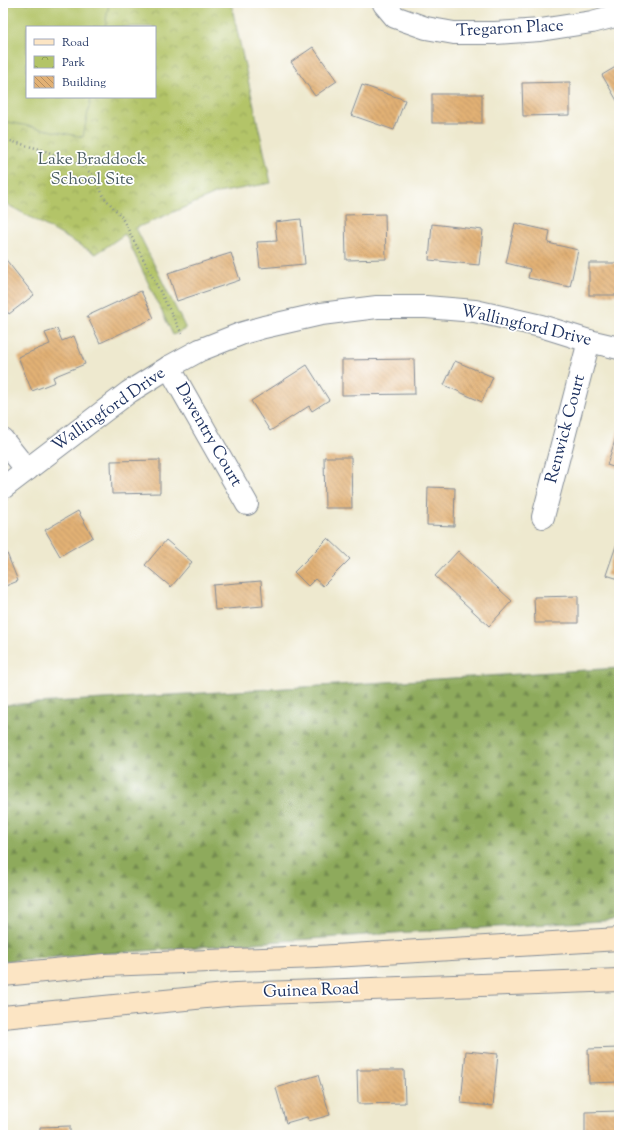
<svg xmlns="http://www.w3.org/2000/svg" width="622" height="1138" font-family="'Sorts Mill Goudy',serif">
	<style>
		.forest { fill: url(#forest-firs); stroke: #546c5d }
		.park { fill: url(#park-crowns); stroke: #677a62; fill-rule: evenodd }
		.pitch { fill: #b3c467; stroke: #677a62 }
		.building { fill: url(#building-back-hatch) }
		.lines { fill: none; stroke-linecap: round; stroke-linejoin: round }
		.minor-casing { stroke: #848c96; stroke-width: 24 }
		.secondary-casing { stroke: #848c96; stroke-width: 24 }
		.path { stroke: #848c96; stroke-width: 2.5; stroke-dasharray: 1 3; stroke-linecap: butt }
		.minor { stroke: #fff; stroke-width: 22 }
		.secondary { stroke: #fce5c4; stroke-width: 22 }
		.labels { text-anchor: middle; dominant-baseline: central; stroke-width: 3.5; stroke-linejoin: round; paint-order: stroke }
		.street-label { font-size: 17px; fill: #1b2f5e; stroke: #fff }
		.park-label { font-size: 17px; fill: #495c61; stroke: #fff }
	</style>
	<defs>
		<pattern id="forest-firs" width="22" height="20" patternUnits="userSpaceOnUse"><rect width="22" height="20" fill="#8eaa5c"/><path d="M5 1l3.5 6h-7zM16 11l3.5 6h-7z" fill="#738b4f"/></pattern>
		<pattern id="park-crowns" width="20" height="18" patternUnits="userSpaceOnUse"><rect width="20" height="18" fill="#b3c467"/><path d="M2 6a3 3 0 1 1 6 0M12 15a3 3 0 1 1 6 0" fill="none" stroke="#91a058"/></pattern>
		<pattern id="building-back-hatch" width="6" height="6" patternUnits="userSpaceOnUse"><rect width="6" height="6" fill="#e2b175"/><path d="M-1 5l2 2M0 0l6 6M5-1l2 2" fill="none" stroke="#b69063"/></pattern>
	</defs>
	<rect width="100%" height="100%" fill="#fff"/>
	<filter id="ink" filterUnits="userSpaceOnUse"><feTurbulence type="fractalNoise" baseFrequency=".025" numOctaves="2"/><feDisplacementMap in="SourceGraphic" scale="8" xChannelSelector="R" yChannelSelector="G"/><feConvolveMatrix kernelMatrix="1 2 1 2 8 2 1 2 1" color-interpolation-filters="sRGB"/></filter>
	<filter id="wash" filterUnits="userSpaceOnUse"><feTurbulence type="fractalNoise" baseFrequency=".012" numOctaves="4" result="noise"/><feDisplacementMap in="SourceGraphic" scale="16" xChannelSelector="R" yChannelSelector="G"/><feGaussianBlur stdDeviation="0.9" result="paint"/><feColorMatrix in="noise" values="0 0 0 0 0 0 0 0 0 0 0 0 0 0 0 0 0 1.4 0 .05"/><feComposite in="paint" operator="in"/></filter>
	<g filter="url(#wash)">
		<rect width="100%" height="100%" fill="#eee9cf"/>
		<path class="forest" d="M619,668v252l-225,13 -391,28v-256z"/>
		<path class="park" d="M3,3h228l40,180 -53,10 -82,35 50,101 -13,6 -48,-101 -29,20 -93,-52zM27,27h128v70h-128z"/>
		<path class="pitch" d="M3,3h106l-4,24h-78v70h64l-8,40 -80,-16z"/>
		<g id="blocks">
			<g class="building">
				<path d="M313,47l24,34 -22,15 -24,-34z"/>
				<path d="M619,65v39l-17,-29z"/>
				<path d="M570,82v33l-47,1 -1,-33z"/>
				<path d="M362,85l43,15 -11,30 -43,-15z"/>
				<rect x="432" y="94" width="50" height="29"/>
				<path d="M385,214l1,45 -40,1 -1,-45z"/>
				<path d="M301,219l4,45 -45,4 -3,-26 20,-1 -2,-19z"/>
				<path d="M515,223l35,8 -2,12 30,7 -8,37 -42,-9 2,-9 -24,-6z"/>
				<path d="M432,224l51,6 -4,35 -50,-5z"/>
				<path d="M231,253l9,27 -63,21 -9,-28z"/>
				<path d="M3,256l31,39 -25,19 -6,-8z"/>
				<rect x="589" y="263" width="30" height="32"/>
				<path d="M141,291l13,27 -54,25 -13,-27z"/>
				<path d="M57,329l5,12 12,-5 11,28 -32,13 2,5 -23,9 -14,-34 32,-13 -5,-11z"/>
				<path d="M414,359l1,35 -73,1v-35z"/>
				<path d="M455,361l38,16 -11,25 -38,-17z"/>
				<path d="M307,365l22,35 -17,11 -3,-5 -39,25 -19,-30z"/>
				<path d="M619,428v41l-12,-4z"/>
				<path d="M324,457h27l1,51h-27z"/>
				<path d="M160,460v33l-48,1 -1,-33z"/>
				<path d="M428,487l27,1 -1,38 -27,-1z"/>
				<path d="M78,511l15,26 -33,19 -15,-26z"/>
				<path d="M619,537v42l-13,-4z"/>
				<path d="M328,538l22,21 -27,27 -8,-7 -7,7 -14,-14z"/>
				<path d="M166,540l26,22 -21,25 -26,-22z"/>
				<path d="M6,551l12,30 -15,6v-35z"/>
				<path d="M458,551l54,50 -23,25 -54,-50z"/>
				<path d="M261,581l2,25 -48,4 -2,-25z"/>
				<path d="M578,596v27h-43l-1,-26z"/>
				<path d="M619,1048v34l-30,1 -1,-34z"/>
				<path d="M466,1051l32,3 -5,52 -32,-3z"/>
				<path d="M357,1070h47l1,33 -47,1z"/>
				<path d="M318,1075l12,40 -21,6 -2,-4 -21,6 -10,-35z"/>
				<path d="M619,1111v24h-34v-23z"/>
				<path d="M70,1126v9h-30v-8z"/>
			</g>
		</g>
	</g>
	<g filter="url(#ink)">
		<use href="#blocks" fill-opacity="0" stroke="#848c96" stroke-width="1"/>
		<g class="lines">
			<g class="minor-casing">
				<g id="minor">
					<path d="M384,4l11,13 31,11 28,5h41l45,-3 52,-8 27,-7"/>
					<path d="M169,367l78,137"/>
					<path d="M3,440l24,30"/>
					<path d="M3,488l126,-96 40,-25 31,-17 43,-17 21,-6 57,-13 56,-7h49l49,4 66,15 48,15 30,7"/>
					<path d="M543,517l46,-176"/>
				</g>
			</g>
			<g class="secondary-casing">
				<g id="secondary">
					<path d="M3,975l102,-10 212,-8 302,-18"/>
					<path d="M3,1017l233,-23 383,-14"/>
				</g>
			</g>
			<path class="path" d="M3,139l40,11 38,15 12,10 11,22 17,19 62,120"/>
			<use href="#minor" class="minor"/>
			<use href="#secondary" class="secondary"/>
		</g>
	</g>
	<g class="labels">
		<g class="street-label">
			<text transform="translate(510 29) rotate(-3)">Tregaron Place</text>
			<text transform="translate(526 326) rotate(13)">Wallingford Drive</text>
			<text transform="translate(109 410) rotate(-35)">Wallingford Drive</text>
			<text transform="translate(566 429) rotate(-75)">Renwick Court</text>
			<text transform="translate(208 435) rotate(60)">Daventry Court</text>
			<text transform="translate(311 991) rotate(-2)">Guinea Road</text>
		</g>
		<g class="park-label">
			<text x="92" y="160">Lake Braddock<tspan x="92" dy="20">School Site</tspan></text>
		</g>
	</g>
	<rect width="622" height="1138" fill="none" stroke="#fff" stroke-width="16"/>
	<rect x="26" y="26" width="130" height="72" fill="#ffffff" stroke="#a4acbf"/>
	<rect x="34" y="39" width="20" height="6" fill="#fce5c4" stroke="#a4acbf"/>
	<text x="62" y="46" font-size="12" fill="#1b2f5e">Road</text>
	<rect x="34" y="56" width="20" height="12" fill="url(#park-crowns)" stroke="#a4acbf"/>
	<text x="62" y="66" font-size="12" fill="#1b2f5e">Park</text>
	<rect x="34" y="76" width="20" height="12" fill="url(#building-back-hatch)" stroke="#a4acbf"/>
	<text x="62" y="86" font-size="12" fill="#1b2f5e">Building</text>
</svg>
